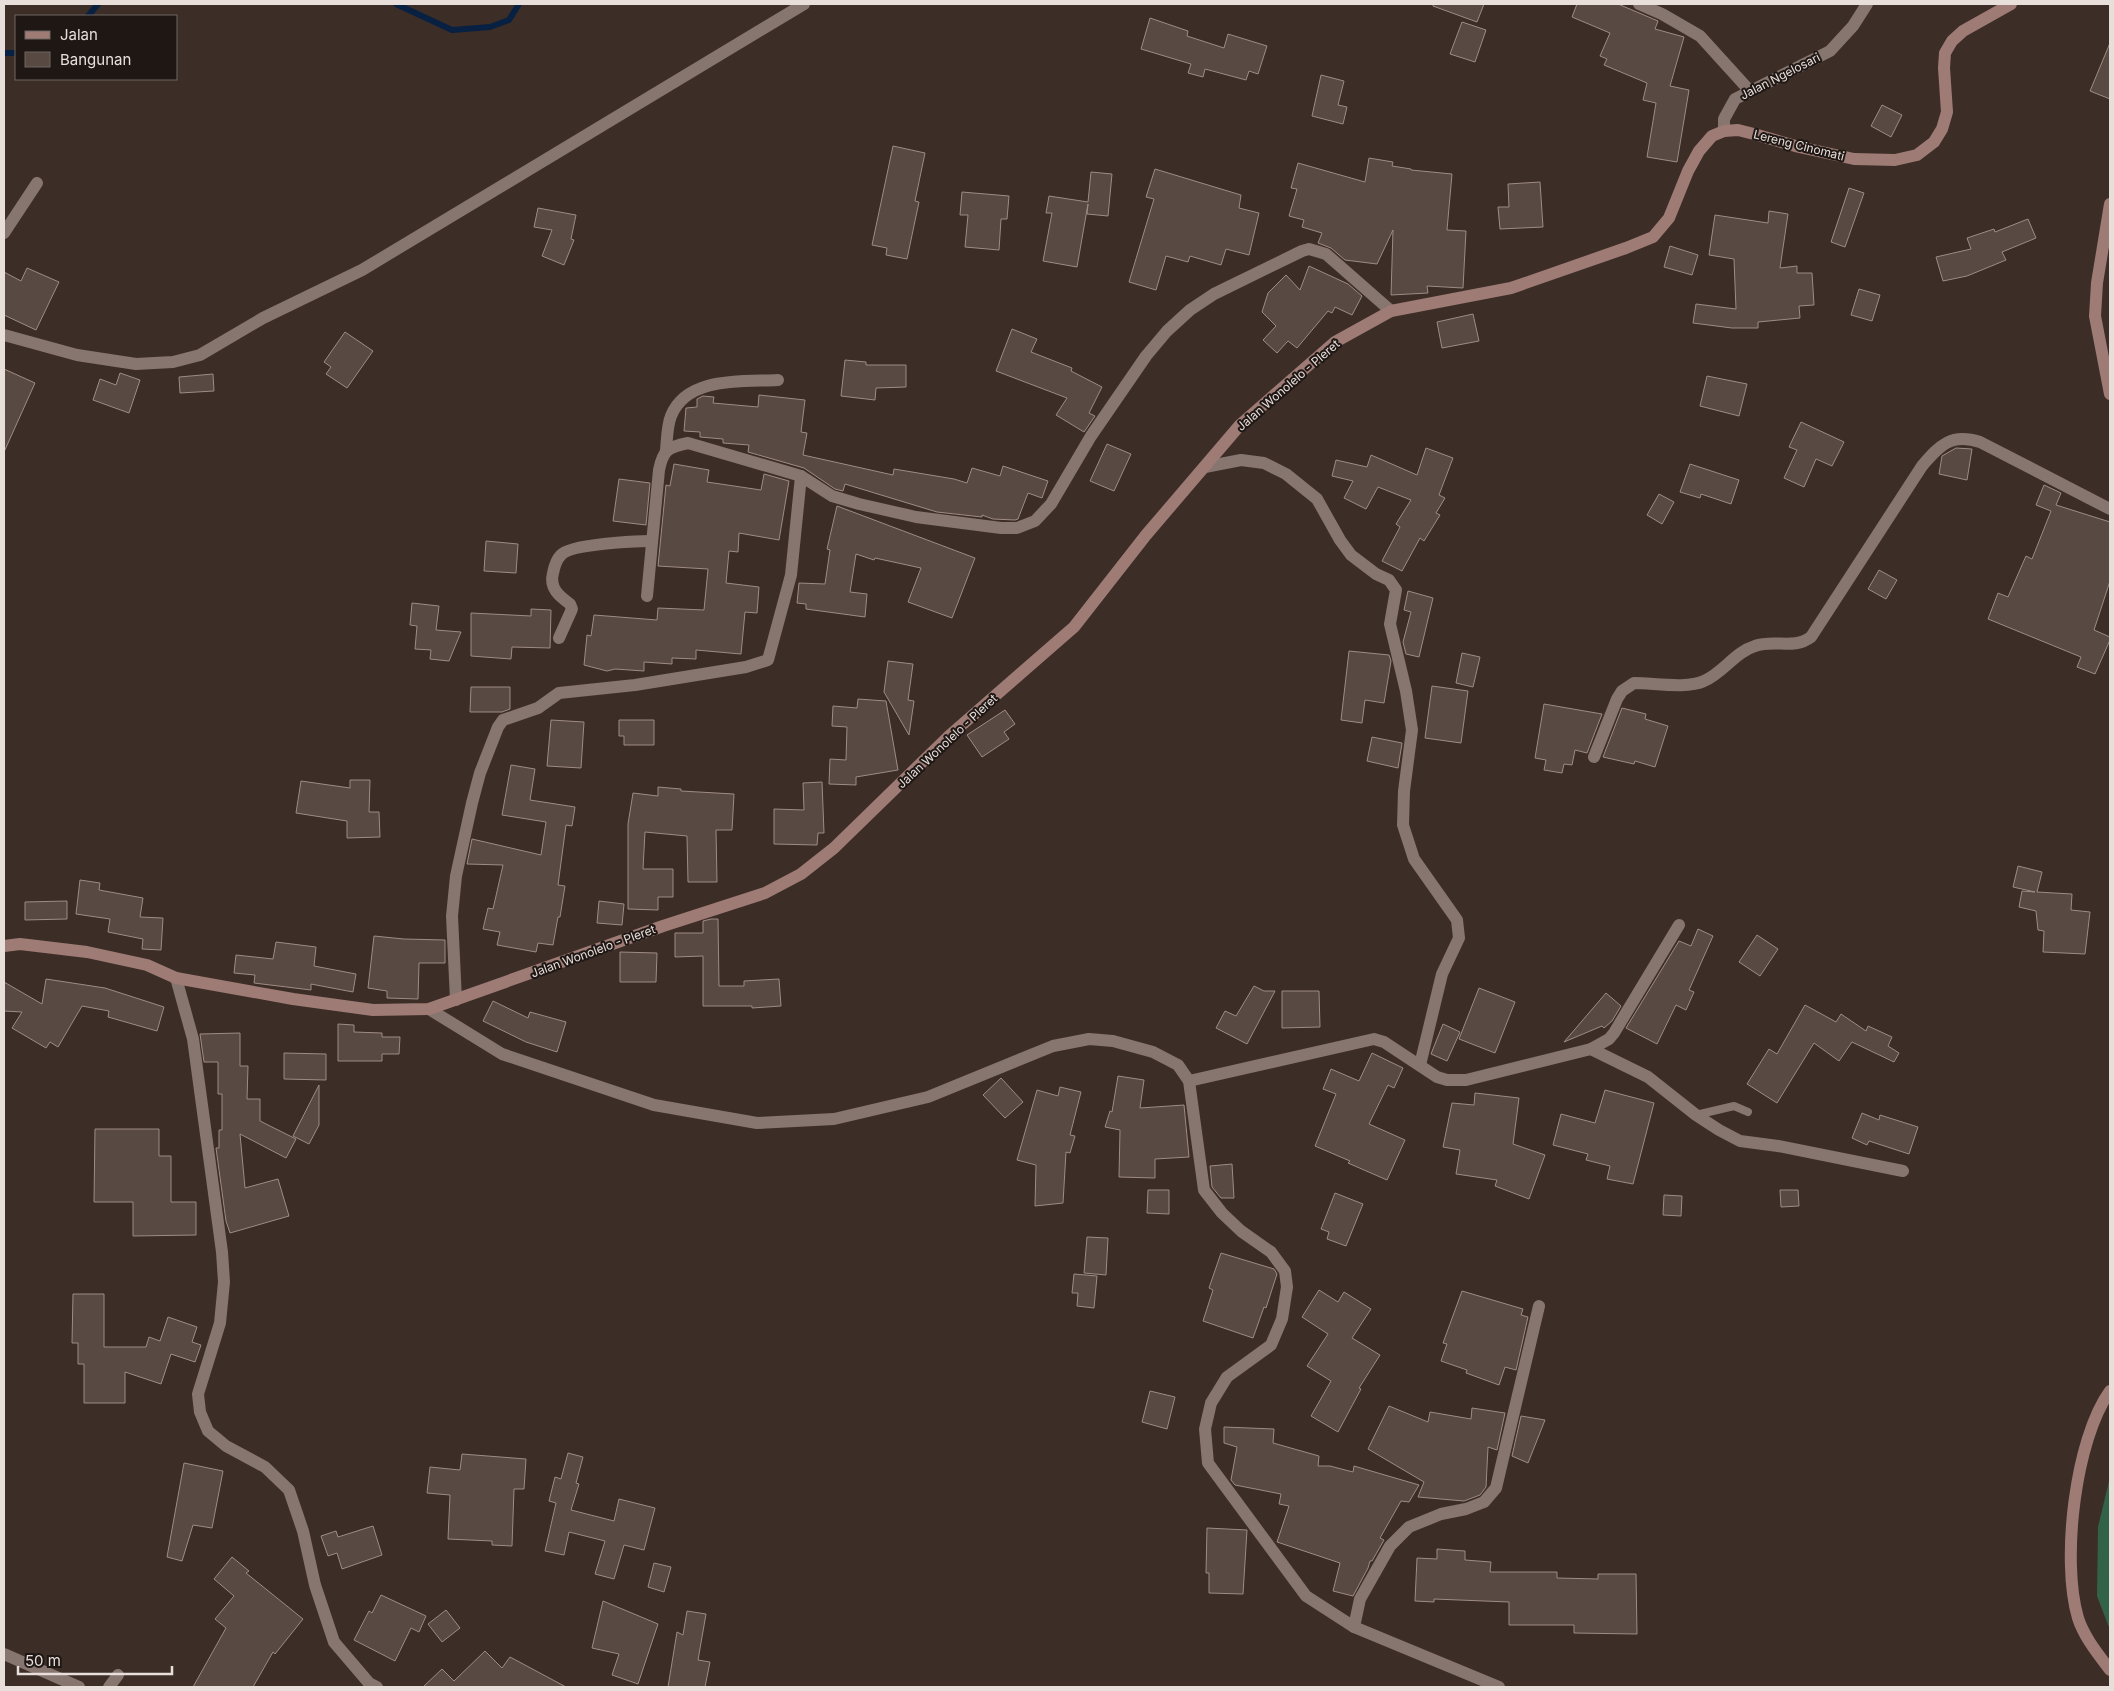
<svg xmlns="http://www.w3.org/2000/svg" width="2114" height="1691" font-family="Inter,sans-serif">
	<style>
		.green { fill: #326349 }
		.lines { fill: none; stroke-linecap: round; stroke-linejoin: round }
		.stream { stroke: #082042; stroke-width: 6 }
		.building { fill: #594943; stroke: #9e8c85 }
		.service { stroke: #87756f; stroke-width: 8 }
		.minor { stroke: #87756f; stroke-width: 12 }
		.tertiary { stroke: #87756f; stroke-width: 12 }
		.secondary { stroke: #9e7b74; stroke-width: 12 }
		.labels { text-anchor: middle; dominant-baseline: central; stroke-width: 4; stroke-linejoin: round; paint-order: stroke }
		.street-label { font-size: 12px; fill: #e8deda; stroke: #1e1714 }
	</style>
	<rect width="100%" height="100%" fill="#3c2d27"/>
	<path class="green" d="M2110,1477v153l-13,-34 1,-69z"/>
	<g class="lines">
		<g class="stream">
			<path d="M396,4l56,26 38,-3 19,-7 10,-16"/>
			<path d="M88,16l10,-12"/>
			<path d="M4,53h12"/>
		</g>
	</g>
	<g class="building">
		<path d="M1433,4h51l-7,18 -44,-16z"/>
		<path d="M1577,4h41l40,17 -3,8 29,8 -14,49 19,4 -12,72 -30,-5 9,-54 -13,-3 4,-17 -43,-18 3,-6 -7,-3 10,-23 -38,-16z"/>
		<path d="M1150,18l38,13 -1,5 37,12 4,-14 39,12 -9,28 -9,-3 -3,9 -41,-11 -2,8 -15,-4 3,-9 -50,-15z"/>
		<path d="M1462,22l24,8 -11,32 -25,-8z"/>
		<path d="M2110,43v56l-20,-8z"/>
		<path d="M1321,75l23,6 -6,24 9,2 -4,17 -31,-8z"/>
		<path d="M1882,105l20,10 -11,22 -20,-11z"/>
		<path d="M893,146l32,7 -10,48 4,1 -12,57 -21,-4 1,-7 -15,-3z"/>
		<path d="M1369,158l24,4 -1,4 19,3v1l41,4 -5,56 19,1 -3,57 -36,-2 1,7 -37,2 2,-65 -16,34 -32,-4 -14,-12 -13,-5 4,-10 -20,-6 2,-7 -15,-4 8,-27 -6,-1 7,-25 67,19z"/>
		<path d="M1155,169l86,26 -2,13 20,5 -10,42 -23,-6 -5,16 -31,-9 -2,6 -22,-6 -10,34 -27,-8 25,-83 -8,-2z"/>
		<path d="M1091,172l21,2 -4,42 -21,-2 1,-10 -11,63 -34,-6 9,-48h-6l3,-17 39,6z"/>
		<path d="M1540,182l3,45 -43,2 -2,-22h11l-1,-23z"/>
		<path d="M1849,188l15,5 -19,54 -14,-5z"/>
		<path d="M962,192l47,4 -2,23h-6l-2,31 -34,-3 3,-32h-8z"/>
		<path d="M538,208l38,7 -5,24 3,1 -10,25 -22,-9 10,-26 -18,-3z"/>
		<path d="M1769,211l19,3 -8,54 17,-2v7h15l2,32 -15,1 1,12 -42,4v6h-26l-39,-5 3,-19 40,5 -2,-50 -25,-4 6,-40 53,8z"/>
		<path d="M2028,219l8,19 -34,14 4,8 -39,16 -24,5 -7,-24 35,-8 -4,-11 27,-9 1,3z"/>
		<path d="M1670,246l28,9 -6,20 -28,-8z"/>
		<path d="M1309,266l39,18 14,12 -10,19 -17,-8 -3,6 -4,-2 -31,37 -9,-7 -11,12 -14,-13 13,-14 -14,-14 6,-19 18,-18 14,15z"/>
		<path d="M27,268l32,14 -23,48 -32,-15v-43l17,9z"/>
		<path d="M1859,289l21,6 -8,26 -21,-6z"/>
		<path d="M1473,314l6,27 -37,7 -5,-26z"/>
		<path d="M1012,329l25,10 -6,13 41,16 -1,3 31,16 -13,26 6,3 -11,16 -28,-17 11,-17 -71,-27z"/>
		<path d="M345,332l28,19 -26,37 -21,-14 5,-7 -7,-5z"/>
		<path d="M845,360l21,2v3h40v22l-30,1 -1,12 -34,-4z"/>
		<path d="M4,369l31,14 -31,69z"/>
		<path d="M120,373l20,7 -11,33 -36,-13 7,-21 16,6z"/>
		<path d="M213,374l1,17 -34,2 -1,-16z"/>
		<path d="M1707,376l40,8 -8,32 -39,-10z"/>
		<path d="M759,395l46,5 -4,32 6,1 -4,22 90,20 1,-6 60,10 13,4 5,-15 28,8 3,-10 45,15 -6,17 -14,-5 -10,26 -3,1 -22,-1 -11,-4v2l-45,-5 -92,-28 -2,7 -8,-2 -31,-21 -56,-16 1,-7 -26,-2v-4l-23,-2v-5l-16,-1 2,-23 11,-1v-8l6,-3 11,1 -1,6 45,4z"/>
		<path d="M1801,422l43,20 -12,24 -16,-7 -12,28 -20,-9 13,-28 -8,-3z"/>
		<path d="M1107,444l24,10 -17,37 -24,-10z"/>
		<path d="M1426,448l27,10 -14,37 6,3 -9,15 4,2 -16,26 -4,-3 -18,33 -20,-10 18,-34 -4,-3 15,-24 -33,-13 -12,22 -22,-11 9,-17 -21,-5 4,-16 31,7 4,-12 46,20z"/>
		<path d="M1956,448l16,1 -5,31 -28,-6 3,-18z"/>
		<path d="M674,464l35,6 -2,12 54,8 3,-16 25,7 -10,59 -40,-7 -1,19 -9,-1 -3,32 33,4 -2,26 -12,-1 -4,42 -45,-4v9l-24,-1v6l-28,-2v9l-29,-2 -8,2 -23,-6 3,-30 4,1 3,-21 63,5 1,-12 46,2 4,-41 -50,-3 8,-81 4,1z"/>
		<path d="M1690,464l49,16 -8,24 -30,-10 -1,4 -20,-6z"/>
		<path d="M619,479l31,4 -4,42 -33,-4z"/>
		<path d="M2044,485l17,8 -5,12 54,17v59l-16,49 16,7v3l-15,34 -18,-7 4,-10 -93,-38 10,-26 10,4 18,-41 6,3 19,-48 -15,-6z"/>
		<path d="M1659,494l15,8 -12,22 -15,-9z"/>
		<path d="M837,506l138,52 -23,60 -44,-16 13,-34 -46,-10 -1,2 -18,-6 -6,38 17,2 -2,23 -59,-8v-5l-9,-1 2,-20 26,1 5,-34 -3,-1z"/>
		<path d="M486,541l32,3 -2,29 -32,-2z"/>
		<path d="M1879,570l18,10 -11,19 -18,-10z"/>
		<path d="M1408,591l25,7 -14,59 -13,-3 -3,-12 8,-30 -7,-2z"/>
		<path d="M412,603l27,3 -3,24 25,2 -12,29 -19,-2 1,-9 -16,-1 2,-23 -7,-1z"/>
		<path d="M531,609l20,1 -1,38 -38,-1 -1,12 -40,-3v-43l60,3z"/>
		<path d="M1349,651l40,4 2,6 -7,42 -19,-3 -3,23 -21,-3z"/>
		<path d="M1462,653l18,4 -7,30 -17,-4z"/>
		<path d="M888,661l25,3 -5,36 6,1 -5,34 -25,-43z"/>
		<path d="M1432,686l36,5 -7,52 -36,-5z"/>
		<path d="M471,687h39v22l-8,3h-32z"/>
		<path d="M858,699l28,2 12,69 -42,7v8l-27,-1 1,-25 16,1 1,-33 -15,-1 1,-20 24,2z"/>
		<path d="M1544,704l58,10 -15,39 -12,-3 -3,15 -8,-1 -2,9 -18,-3 2,-10 -11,-2z"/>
		<path d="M1622,708l24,6 -1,5 23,7 -13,41 -20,-6 -1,3 -31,-7z"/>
		<path d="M1005,710l10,14 -11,8 5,7 -27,18 -15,-22z"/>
		<path d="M551,720l33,2 -3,46 -34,-2z"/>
		<path d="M619,720h35v25h-30v-9h-5z"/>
		<path d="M1372,737l30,6 -4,25 -31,-7z"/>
		<path d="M511,765l24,4 -5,31 45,7 -3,19 -6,-1 -8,60 7,1 -5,31h-2l-5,28 -15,-2 -2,9 -39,-7 3,-13 -17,-3 5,-21 5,1 10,-44 -36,-1 5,-25 69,16 5,-33 -44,-7z"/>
		<path d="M350,780h20l-1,32h10l1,25 -33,1v-17l-51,-8 5,-32 49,7z"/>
		<path d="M822,782l2,51h-6l-1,12 -43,-1v-35l30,1 -1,-27z"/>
		<path d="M658,787l23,2v2l53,3 -2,36h-16l1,52h-29l-1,-46 -42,-4 -2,37h30v28h-15v13l-30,-1v-85l5,-31 25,3z"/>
		<path d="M2018,866l24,6 -5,20 35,2 -1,16 19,2 -5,42 -42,-2 1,-21 -6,-1 -2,-19 -17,-4 3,-16 13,1 -22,-5z"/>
		<path d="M80,880l20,3 -1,7 44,8 -3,19 23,1 -2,32 -19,-1 1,-10 -35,-7 2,-13 -34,-5z"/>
		<path d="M67,901v18l-42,1v-18z"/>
		<path d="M599,901l25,3 -2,21 -25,-2z"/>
		<path d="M711,919h7l1,67h25v-5l35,-2 2,27 -29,2v-2h-49v-50l-28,1v-24h28v-12z"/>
		<path d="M1698,929l15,7 -24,54 5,2 -8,18 -10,-5 -19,39 -31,-16 53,-87 12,5z"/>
		<path d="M1757,935l21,14 -18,27 -21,-14z"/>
		<path d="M374,936l30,3 41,1v23h-26l-1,36 -31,-1v-7l-19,-3z"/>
		<path d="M276,942l40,5 -2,19 42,8 -3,18 -42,-8v6l-57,-7 1,-8 -21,-2 2,-18 37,4z"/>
		<path d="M620,952l37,1 -1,29h-36z"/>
		<path d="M46,979l59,9 59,19 -7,24 -49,-14 1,-6 -27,-5 -24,41 -8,-5 -4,6 -34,-20 10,-16 -18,-1v-29l38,22z"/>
		<path d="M1254,986l10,5h11l-28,53 -31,-16 9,-17 11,5z"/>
		<path d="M1479,988l36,14 -20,51 -36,-14z"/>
		<path d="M1282,991h37l1,36 -38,1z"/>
		<path d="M1606,993l15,13 -9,15 -8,7 -2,-2 -38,16z"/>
		<path d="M493,1001l35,17 2,-6 36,10 -9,30 -31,-10 -43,-21z"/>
		<path d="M1805,1005l31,17 5,-8 25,17 2,-5 24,11 -4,9 11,7 -5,9 -42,-20 -13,19 -25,-18 -37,60 -30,-19 22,-35 8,5z"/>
		<path d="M338,1024l16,1v7l28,1v4h18l-1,17h-17v7h-44z"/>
		<path d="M1443,1024l17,8 -13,29 -16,-7z"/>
		<path d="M240,1033v33h8l-1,33h13v22l36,18 -10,19 -46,-24 5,54 33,-9 11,37 -59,17 -4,-12 -10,-73h3v-18h3v-36h-4v-32h-14l-4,-28z"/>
		<path d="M284,1053l42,1v26l-42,-1z"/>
		<path d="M1372,1053l31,15 -9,20 -6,-3 -19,39 36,16 -18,40 -39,-17 2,-2 -35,-15 21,-52 -13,-5 8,-20 28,12z"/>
		<path d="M1118,1076l26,4 -4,28 44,-3 5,52 -34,2v19l-36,-1 1,-47 -15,-3 5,-16 2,1z"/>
		<path d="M1001,1078l22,24 -18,16 -22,-23z"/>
		<path d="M319,1085v40l-10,19 -16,-8z"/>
		<path d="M1060,1087l21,5 -11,43 5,1 -5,17 -4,-1 -3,51 -28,3 1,-41 -19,-5 20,-70 21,6z"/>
		<path d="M1605,1090l49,13 -21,81 -26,-5 3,-13 -24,-6 2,-6 -35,-9 8,-31 34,9z"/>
		<path d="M1475,1093l44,5 -6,46 32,11 -16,44 -34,-13 2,-6 -41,-6 4,-24 -17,-3 9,-44 22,2z"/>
		<path d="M1862,1113l17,7 1,-5 38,12 -9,27 -40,-13 -2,4 -15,-7z"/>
		<path d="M95,1129h64v27h12v46h25v33l-63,1v-34h-39z"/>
		<path d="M1232,1164l2,34h-13l-9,-11 -2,-21z"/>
		<path d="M1148,1190h21v24l-22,-1z"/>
		<path d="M1780,1190h18l1,16 -18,1z"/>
		<path d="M1335,1193l28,11 -17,42 -19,-7 2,-7 -8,-3z"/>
		<path d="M1664,1195l18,1 -1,20 -18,-1z"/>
		<path d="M1087,1237l21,1 -2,37 -22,-2z"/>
		<path d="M1221,1253l53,16 3,5 -11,34 -2,-1 -11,31 -50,-17 10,-31 -4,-2z"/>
		<path d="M1074,1274l23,2 -3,32 -17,-2 1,-13h-6z"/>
		<path d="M1319,1290l19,12 6,-10 27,17 -19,29 28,17 -21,33 2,1 -23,43 -27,-16 20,-35 -24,-15 21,-32 -26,-17z"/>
		<path d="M1462,1291l61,18 -2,6 7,2 -12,53 -11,-3 -6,18 -33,-12 1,-3 -26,-9 6,-17 -4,-1z"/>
		<path d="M73,1294h31v53h42l3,-10 11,4 8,-24 29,10 -5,15 9,3 -6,17 -24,-8 -10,30 -36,-12v31h-41v-39h-6v-21h-6z"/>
		<path d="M1150,1391l25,6 -8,32 -25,-7z"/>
		<path d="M1389,1406l39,16 2,-10 41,7 1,-11 33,5 -8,37 -9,-3 -2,40 -6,8 -16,6 -46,-4 6,-15 -56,-33z"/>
		<path d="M1521,1416l24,4 -17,43 -16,-7z"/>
		<path d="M1224,1427l50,2 -1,14 46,13 -1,10h12l23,6 1,-6 65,19 -10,17 -8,-1 -21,37 4,2 -12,21h-2l-2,7 -15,28 -20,-5 7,-28 -63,-21 12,-36 -10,-2 2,-10 -46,-9 -4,-5 6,-33 -13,-4z"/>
		<path d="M568,1453l15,4 -7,26 3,1 -8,26 43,11 5,-22 36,9 -11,42 -20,-5 -10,34 -19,-5 10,-33 -36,-9 -5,23 -19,-4 11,-48 -7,-2 6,-24 6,2z"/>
		<path d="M462,1454l64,5 -2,30h-10l-2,57 -20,-1v-4l-44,-2 2,-44 -23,-2 3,-26 30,3z"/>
		<path d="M184,1463l39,8 -11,57 -19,-3 -11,36 -15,-4z"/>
		<path d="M373,1526l9,29 -40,14 -5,-16 -9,3 -7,-20 15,-5 2,6z"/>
		<path d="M1207,1528l40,2 -4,64 -34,-1v-20h-3z"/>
		<path d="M1437,1549l28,2v9l26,2 -1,10h67v6l41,1v-5h38l1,60 -63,-1v-8h-65v-23l-75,-3v3l-19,-1 2,-43 20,1z"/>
		<path d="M232,1557l17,14 -3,2 57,46 -28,35 -2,-2 -20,35h-60l33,-59 -11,-9 19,-23 -20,-17z"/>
		<path d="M654,1563l17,4 -7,25 -16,-5z"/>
		<path d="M381,1595l45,21 -7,16 -8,-4 -16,33 -41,-21 15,-29 3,2z"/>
		<path d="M603,1601l55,23 -20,60 -26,-9 7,-21 -27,-6z"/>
		<path d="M446,1610l14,18 -18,14 -14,-18z"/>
		<path d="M687,1611l19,3 -8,46 12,2 -5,25h-37l9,-55 6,3z"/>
		<path d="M485,1651l17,17 8,-11 56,30h-143l19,-18 12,12z"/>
	</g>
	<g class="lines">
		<path class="service" d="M1696,1115l38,-9 14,6"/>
		<g class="minor">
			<path d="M1639,4l23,10 38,22 49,54"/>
			<path d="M4,233l33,-50"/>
			<path d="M4,335l73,20 59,9 37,-2 27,-7 63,-37 99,-48 442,-266"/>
			<path d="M666,450c1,-10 1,-24 5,-34 16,-40 72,-34 107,-36"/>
			<path d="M1205,467l36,-7 23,3 22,11 31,25 23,41 11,15 25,19 13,6 7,10 -6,34 16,67 6,39 -8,61 -1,34 11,34 43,61 2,18 -17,36 -22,91"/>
			<path d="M647,596l12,-126c4,-20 9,-23 29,-27l113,33 31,20 27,8 57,13 85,11h16l18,-7 16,-17 40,-68 55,-80 21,-25 23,-21 24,-16 88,-43 7,-2 17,5 65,57"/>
			<path d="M559,638l13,-29 -2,-5c-11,-8 -21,-16 -17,-31 1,-5 4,-14 8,-18 9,-11 75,-14 91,-14"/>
			<path d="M1594,757l23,-58 5,-8 12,-8c20,0 53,6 70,-2 19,-8 31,-29 51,-35 19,-7 39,4 56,-9l111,-171c18,-21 29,-33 58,-24l130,67"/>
			<path d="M176,978l17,61 29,213 2,30 -4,41 -22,71 2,18 8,19 18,15 39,21 24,23 14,41 12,54 19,57 35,41 8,4"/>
			<path d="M456,1000l-4,-84 4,-40 16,-73 8,-30 18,-46 5,-7 35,-12 21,-15 76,-8 111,-18 22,-7 23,-85 10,-99"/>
			<path d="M429,1009l73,45 152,51 103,18 77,-4 94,-22 125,-51 36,-7 24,2 40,11 25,13 11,16 15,109 18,23 19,18 30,21 14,19 2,16 -5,32 -11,26 -44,32 -16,26 -6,26 3,34 98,133 48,31 145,60"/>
			<path d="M1591,1049l57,28 48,38 23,15 21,11 38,5 125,25"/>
			<path d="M1189,1081l185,-42 10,3 53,35 10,3h19l125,-31 18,-10 5,-6 65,-108"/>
			<path d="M1354,1627l6,-28 30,-53 19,-19 32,-13 25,-5 18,-7 12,-14 43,-182"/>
			<path d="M4,1654l75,33"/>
			<path d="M109,1687l9,-12"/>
		</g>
		<path class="tertiary" d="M1724,131v-12l11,-20 95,-48 23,-25 14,-22"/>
		<g class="secondary">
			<path d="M2110,204l-13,79 -2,33 15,78"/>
			<path d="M4,946l16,-2 67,8 60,13 29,13 117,21 80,11 56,-1 234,-83 102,-33 36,-19 33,-26 115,-112 125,-109 72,-92 94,-110 95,-83 56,-31 120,-23 115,-40 27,-11 16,-19 19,-47 11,-20 13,-15 12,-5 14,-1 16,4 45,13 55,12 41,1 22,-5 17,-13 8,-13 5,-17 -3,-44 1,-15 7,-12 11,-10 48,-27"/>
			<path d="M2110,1391c-35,48 -49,170 -32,227 6,19 20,36 32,52"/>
		</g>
	</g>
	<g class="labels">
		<g class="street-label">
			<text transform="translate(1780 76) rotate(-27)">Jalan Ngelosari</text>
			<text transform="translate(1799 145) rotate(14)">Lereng Cinomati</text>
			<text transform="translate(1288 385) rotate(-41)">Jalan Wonolelo - Pleret</text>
			<text transform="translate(947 741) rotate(-43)">Jalan Wonolelo - Pleret</text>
			<text transform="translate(593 951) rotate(-20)">Jalan Wonolelo - Pleret</text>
		</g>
	</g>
	<rect width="2114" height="1691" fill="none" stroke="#e8deda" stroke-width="10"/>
	<rect x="15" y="15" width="162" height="65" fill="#1e1714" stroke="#6f6763"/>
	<rect x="25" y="31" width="25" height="8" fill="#9e7b74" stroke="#6f6763"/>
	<text x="60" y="40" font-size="15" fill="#e8deda">Jalan</text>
	<rect x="25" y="52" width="25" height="15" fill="#594943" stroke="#6f6763"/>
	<text x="60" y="65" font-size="15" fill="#e8deda">Bangunan</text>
	<path d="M18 1666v8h154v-8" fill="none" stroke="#e8deda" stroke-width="2.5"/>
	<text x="25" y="1666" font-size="15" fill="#e8deda" stroke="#1e1714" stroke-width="4" paint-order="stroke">50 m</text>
</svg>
